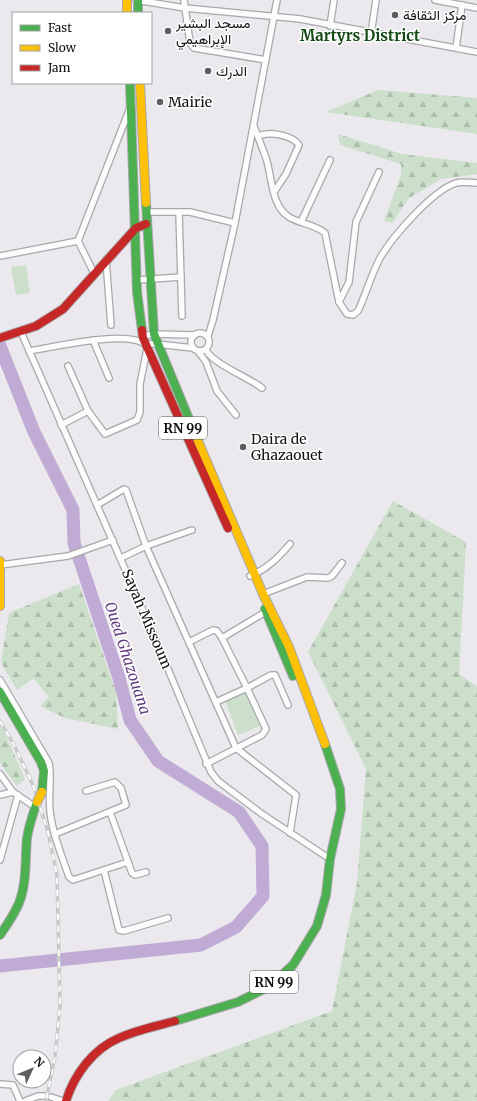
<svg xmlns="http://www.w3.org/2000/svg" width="477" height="1101" font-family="Merriweather,Vazirmatn,serif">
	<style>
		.forest { fill: url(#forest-firs) }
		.pitch { fill: #cbdfca }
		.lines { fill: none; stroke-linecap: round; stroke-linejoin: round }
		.river { stroke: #bfabd3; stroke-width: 13 }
		.street-casing { stroke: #a8a7aa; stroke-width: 8 }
		.fast-casing { stroke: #a8a7aa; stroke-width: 10 }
		.slow-casing { stroke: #a8a7aa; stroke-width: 10 }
		.jam-casing { stroke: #a8a7aa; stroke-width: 10 }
		.street { stroke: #fcfcfc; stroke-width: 5.5 }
		.fast { stroke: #4caf50; stroke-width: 8 }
		.slow { stroke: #ffc107; stroke-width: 8 }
		.jam { stroke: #c62828; stroke-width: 8 }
		.rail-casing { stroke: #cacaca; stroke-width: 3.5 }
		.rail { stroke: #fff; stroke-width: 2; stroke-dasharray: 6; stroke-linecap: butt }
		.slow-bridge-casing { stroke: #a8a7aa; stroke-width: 10; stroke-linecap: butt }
		.slow-bridge { stroke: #ffc107; stroke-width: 8 }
		.poi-dot { fill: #5e5d5f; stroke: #fff; stroke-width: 1.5 }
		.labels { text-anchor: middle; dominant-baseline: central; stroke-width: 3; stroke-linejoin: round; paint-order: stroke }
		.shield { fill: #fff; stroke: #59585a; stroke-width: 1 }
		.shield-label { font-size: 13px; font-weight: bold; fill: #121113 }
		.poi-label { font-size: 14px; fill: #121113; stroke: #fff; text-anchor: start }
		.street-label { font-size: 14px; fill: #121113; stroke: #fff }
		.neighbourhood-label { font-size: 15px; font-weight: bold; fill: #124915; stroke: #fff }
		.water-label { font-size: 15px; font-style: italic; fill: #5f3a7e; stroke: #fff }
	</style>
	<defs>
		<pattern id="forest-firs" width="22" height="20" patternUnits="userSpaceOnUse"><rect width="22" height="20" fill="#cbdfca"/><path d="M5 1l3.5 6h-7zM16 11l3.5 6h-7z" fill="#adbead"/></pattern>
	</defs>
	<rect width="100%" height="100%" fill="#ebe9ed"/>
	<g class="forest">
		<path d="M378,90l99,8v36l-151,-22z"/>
		<path d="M338,134l64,20 75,9v11l-36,5 -32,19 -17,25 -8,-2 17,-46v-11l-61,-19z"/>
		<path d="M393,501l73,41 -7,132 18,13v414h-369l8,-11 216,-79 25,-128 9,-114 -58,-117z"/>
		<path d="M79,584l37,108 2,37 -53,-11 -25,-12 9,-9 -16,-19 -16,12 -16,-27 8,-50z"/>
		<path d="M0,722l25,57 -8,7 -17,-23z"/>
	</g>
	<g class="pitch">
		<path d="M26,265l4,28 -14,2 -5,-28z"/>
		<path d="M247,692l13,34 -22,9 -13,-34z"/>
	</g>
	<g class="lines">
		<path class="river" d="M0,346l34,86 39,78 1,33 45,135 11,42 28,41 81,51 23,34 1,50 -27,31 -35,18 -201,21"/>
		<g class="street-casing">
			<g id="street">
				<path d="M136,0l49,8 115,11 177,33"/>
				<path d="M184,0l6,43 4,5 72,12"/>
				<path d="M435,0l42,8"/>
				<path d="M330,26l4,-26"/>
				<path d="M371,34l5,-34"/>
				<path d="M456,48l6,-43"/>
				<path d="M254,126c4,11 8,21 12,32 6,18 5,48 23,59 11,7 26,7 36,16l14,69 8,12 6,1 5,-4c8,-17 13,-36 22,-53 13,-22 52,-67 76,-75 6,-2 14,0 21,0"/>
				<path d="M258,136c11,-5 34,-1 41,9l-13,29 -12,18"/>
				<path d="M146,212h44l45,11"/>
				<path d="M179,212l3,104"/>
				<path d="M301,222l29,-62"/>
				<path d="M0,256l78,-15"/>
				<path d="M106,260l5,65"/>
				<path d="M94,273l-16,-32 52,-133"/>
				<path d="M137,280l44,-3"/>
				<path d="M339,302l10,-20 7,-60 23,-50"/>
				<path d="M21,332l132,301 58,139 7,9 44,33 68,45"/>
				<circle cx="200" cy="342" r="9"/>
				<path d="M142,336l12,-2 41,1"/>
				<path d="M208,336l5,-16 22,-97 42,-223"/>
				<path d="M93,340l16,38"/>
				<path d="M206,350c7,14 42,27 56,38"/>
				<path d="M29,351c25,-4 96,-21 116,-7h12l36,4"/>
				<path d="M198,351l8,11 11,29 19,24"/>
				<path d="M88,411l17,23 32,-14 3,-8v-28l7,-35"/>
				<path d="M61,425l27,-14 -20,-45"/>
				<path d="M97,505l27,-16 2,1 20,56 90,202 60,47 -6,38"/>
				<path d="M121,558l25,-12 46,-16"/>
				<path d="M0,565l68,-9 45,-16"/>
				<path d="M250,576c17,-7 28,-18 40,-32"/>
				<path d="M263,594l44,-17 21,1 4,-2 10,-13"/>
				<path d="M222,638l45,-27"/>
				<path d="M189,642l24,-12 4,1 5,7 25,50 24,-13h4l13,30"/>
				<path d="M0,680l49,83c3,16 -1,32 1,48 2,22 12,45 19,66l4,3 55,-18"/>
				<path d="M206,764l56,-29 4,-6 -19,-41 -31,14"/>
				<path d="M0,774l13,18 22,15"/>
				<path d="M0,795l13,-3"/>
				<path d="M110,812l22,61 3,2 11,-3"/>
				<path d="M55,834l71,-29 -5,-17 -6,-6 -29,9"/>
				<path d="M0,860l18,-65"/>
				<path d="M104,870l15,60 5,1 44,-13"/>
				<path d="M0,1084l13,1 7,16"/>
				<path d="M51,1097l12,4"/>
				<path d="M25,1101l13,-5h7"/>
			</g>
		</g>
		<g class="fast-casing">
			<g id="fast">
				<path d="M138,0v13"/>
				<path d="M130,83l7,209 5,38"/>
				<path d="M146,203l8,131 44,107"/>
				<path d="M265,609l28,67"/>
				<path d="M0,692l41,70 3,9 -2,21"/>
				<path d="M0,935c7,-10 14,-20 19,-32 8,-20 6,-44 8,-65 2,-13 6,-24 10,-36"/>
				<path d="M175,1021l63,-19 32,-16 23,-21 24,-39 9,-31 4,-36 11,-50 -1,-20 -15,-45"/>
			</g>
		</g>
		<g class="slow-casing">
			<g id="slow">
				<path d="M127,0v13"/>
				<path d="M140,83l6,120"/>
				<path d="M198,441l65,153 26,53 36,97"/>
				<path d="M0,561v45"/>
			</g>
		</g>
		<g class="jam-casing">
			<g id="jam">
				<path d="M142,330l1,8 85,190"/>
				<path d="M0,338l36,-12 27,-17 73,-81 10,-4"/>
				<path d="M66,1101c8,-26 27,-52 53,-63 17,-8 38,-12 56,-17"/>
			</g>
		</g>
		<use href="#street" class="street"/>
		<use href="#fast" class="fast"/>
		<use href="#slow" class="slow"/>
		<use href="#jam" class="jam"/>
		<g class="rail-casing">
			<path id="rail" d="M0,721l14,24 19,40 15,47 9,43 3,131 -5,50 -9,45"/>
		</g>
		<use href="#rail" class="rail"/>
		<g class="slow-bridge-casing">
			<path id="slow-bridge" d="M37,802l5,-10"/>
		</g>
		<use href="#slow-bridge" class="slow-bridge"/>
	</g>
	<g class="poi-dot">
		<circle cx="395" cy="15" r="4"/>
		<circle cx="168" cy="31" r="4"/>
		<circle cx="208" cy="71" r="4"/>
		<circle cx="160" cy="102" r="4"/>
		<circle cx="243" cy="447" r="4"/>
	</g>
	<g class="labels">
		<g class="shield">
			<rect x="159" y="417" width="48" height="22" rx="3"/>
			<rect x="250" y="971" width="48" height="22" rx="3"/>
		</g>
		<g class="shield-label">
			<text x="183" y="428">RN 99</text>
			<text x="274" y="982">RN 99</text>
		</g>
		<g class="poi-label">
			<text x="403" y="15">مركز الثقافة</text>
			<text x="176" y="23">مسجد البشير<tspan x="176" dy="16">الإبراهيمي</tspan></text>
			<text x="216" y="71">الدرك</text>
			<text x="168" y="102">Mairie</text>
			<text x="251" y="439">Daira de<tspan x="251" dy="16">Ghazaouet</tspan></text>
		</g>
		<g class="street-label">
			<text transform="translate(147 619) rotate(67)">Sayah Missoum</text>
		</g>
		<g class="neighbourhood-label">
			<text x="360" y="35">Martyrs District</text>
		</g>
		<g class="water-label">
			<text transform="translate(128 658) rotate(72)">Oued Ghazouana</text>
		</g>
	</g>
	<rect x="12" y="12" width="140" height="72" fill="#ffffff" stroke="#a0a0a1"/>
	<rect x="20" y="25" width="20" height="6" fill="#4caf50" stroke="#a0a0a1"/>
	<text x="48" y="32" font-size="12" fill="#121113">Fast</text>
	<rect x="20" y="45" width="20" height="6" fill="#ffc107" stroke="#a0a0a1"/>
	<text x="48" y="52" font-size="12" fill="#121113">Slow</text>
	<rect x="20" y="65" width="20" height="6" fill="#c62828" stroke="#a0a0a1"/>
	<text x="48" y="72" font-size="12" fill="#121113">Jam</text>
	<g transform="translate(32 1069) rotate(46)"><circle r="19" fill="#ffffff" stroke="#a0a0a1"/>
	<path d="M0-3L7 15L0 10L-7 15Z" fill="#5e5d5f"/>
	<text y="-6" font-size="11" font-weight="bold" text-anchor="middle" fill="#121113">N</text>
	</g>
</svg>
